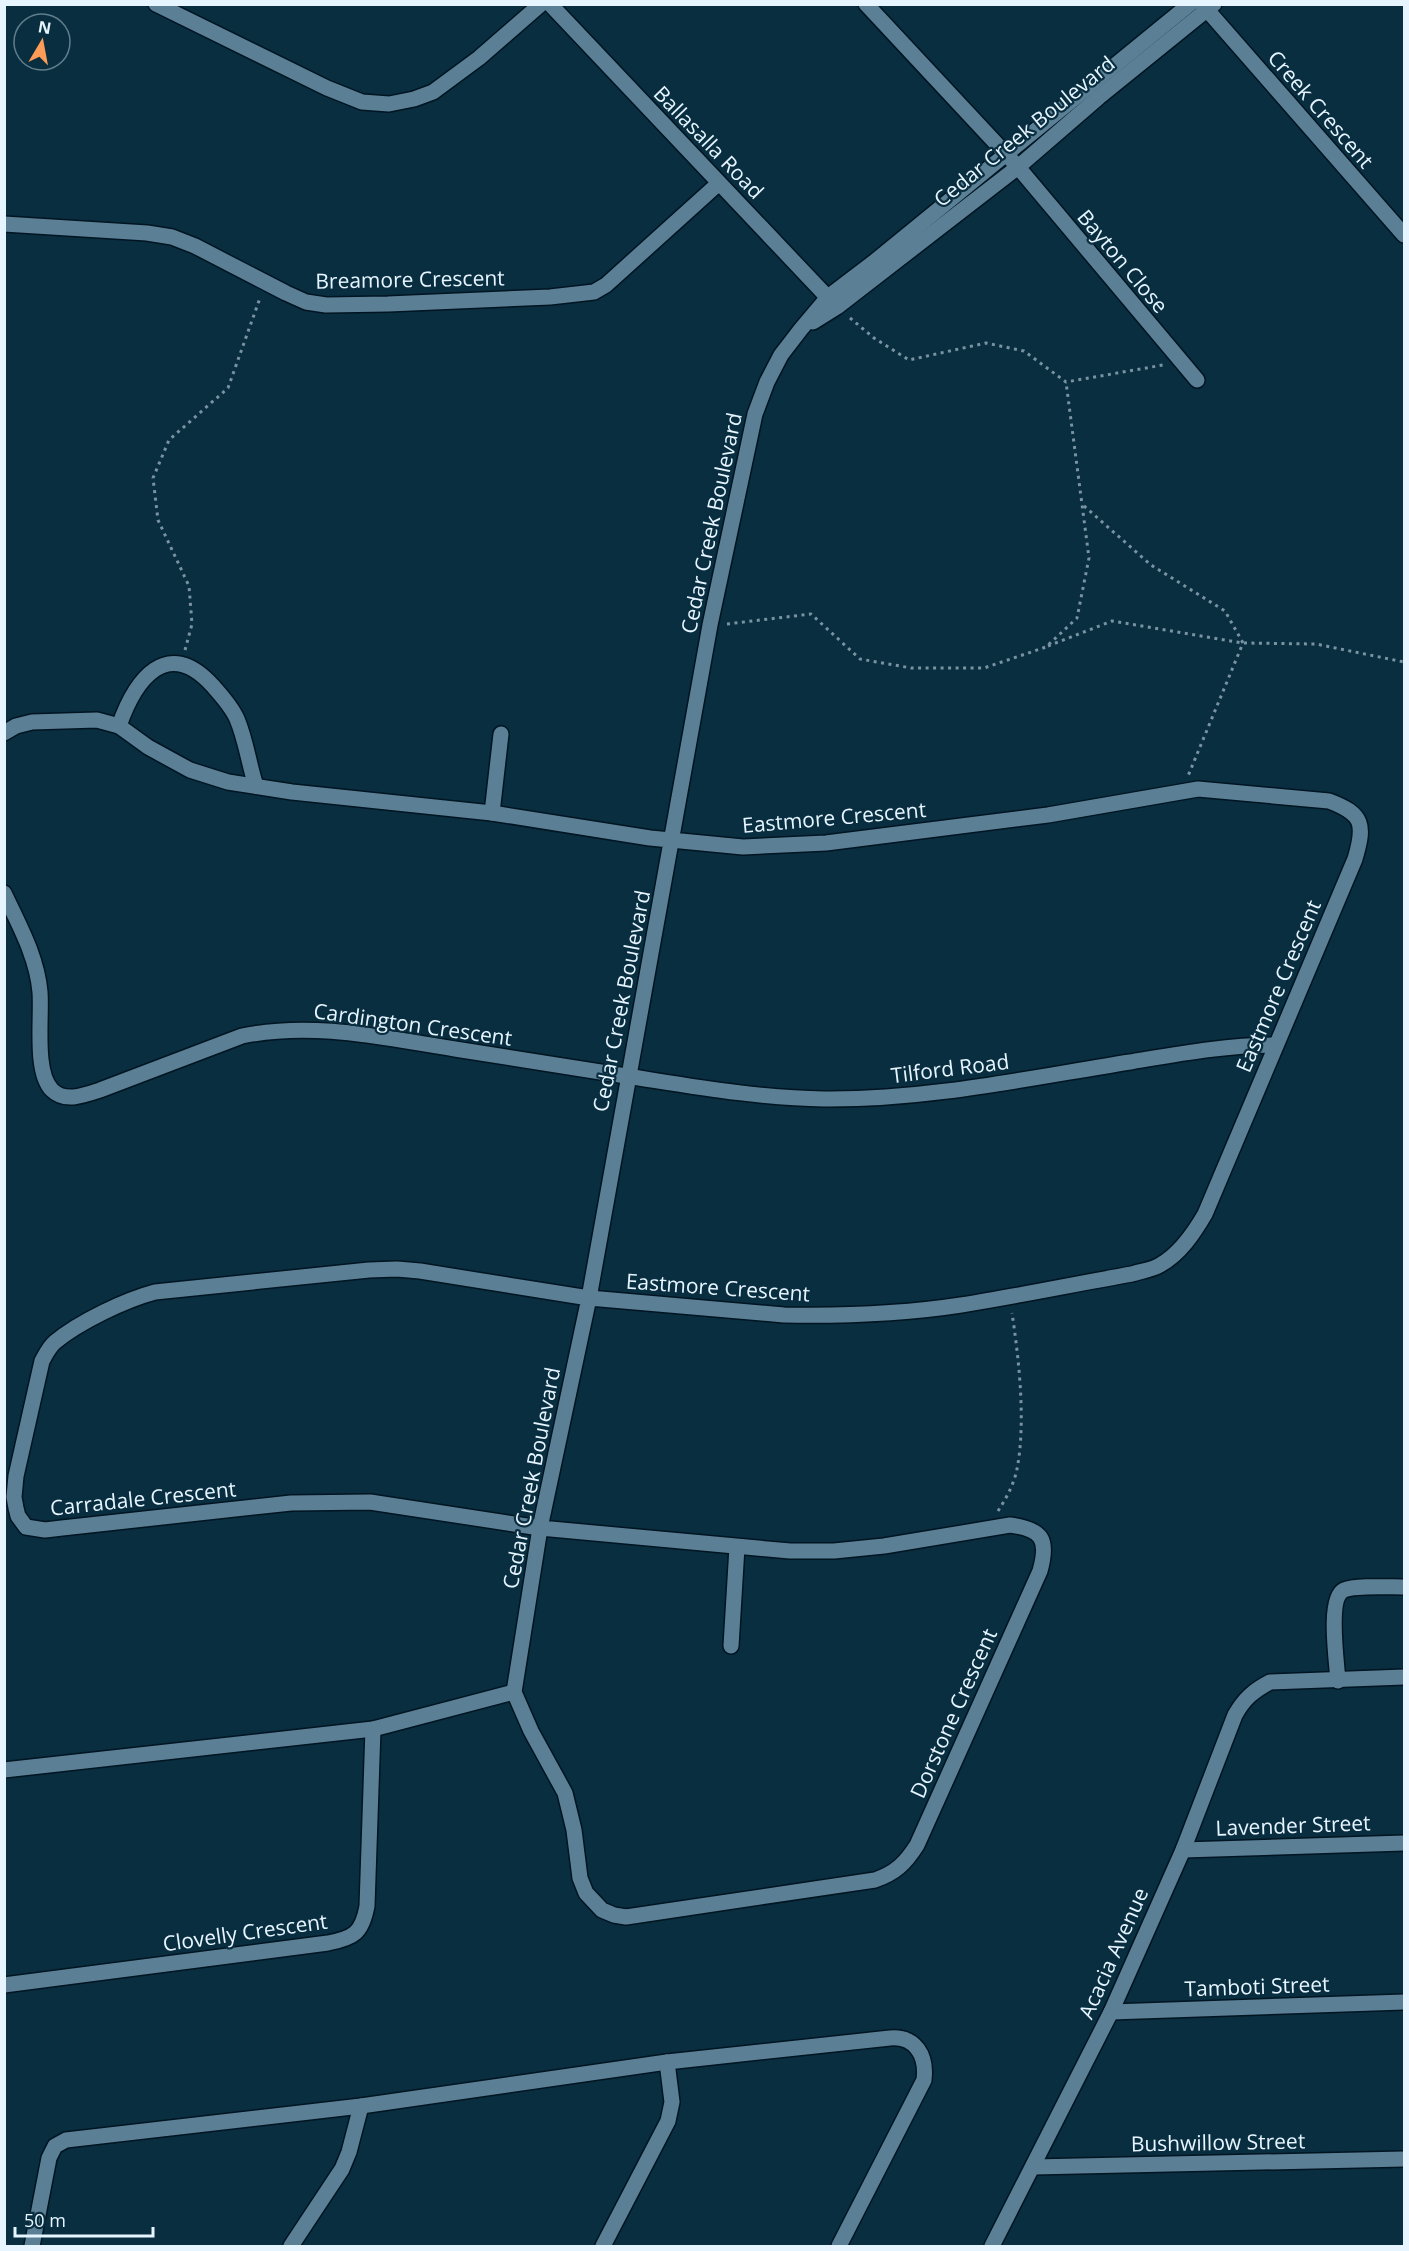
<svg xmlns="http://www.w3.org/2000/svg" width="1409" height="2251" font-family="'Open Sans',sans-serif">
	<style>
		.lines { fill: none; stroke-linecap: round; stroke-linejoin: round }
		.street-casing { stroke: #001522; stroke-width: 18 }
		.path { stroke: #7993a1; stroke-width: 3; stroke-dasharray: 3 4.5; stroke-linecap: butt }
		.street { stroke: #5b7f95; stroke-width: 15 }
		.labels { text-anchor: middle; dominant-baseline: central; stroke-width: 4.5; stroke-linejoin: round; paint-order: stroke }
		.street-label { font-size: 21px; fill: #e6f5ff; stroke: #092e40 }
	</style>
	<rect width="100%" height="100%" fill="#092e40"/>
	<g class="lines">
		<g class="street-casing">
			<g id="street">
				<path d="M156,4l171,84 35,14 27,2 25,-5 19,-7 46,-34 62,-54"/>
				<path d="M550,4l283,299"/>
				<path d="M866,4l152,163 179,213"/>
				<path d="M1202,4l202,231"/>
				<path d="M4,224l143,9 25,4 23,9 91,47 20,9 20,3 62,-1 162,-7 44,-5 12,-7 113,-102"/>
				<path d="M813,322l24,-15 181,-140 81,-70 115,-93"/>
				<path d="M119,726c16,-46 48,-91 94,-40 8,9 19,21 24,33 9,21 12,46 19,67"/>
				<path d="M4,733l12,-7 16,-4 65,-2 22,6 29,21 42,23 38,12 64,10 200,21 158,25 93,9 83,-4 222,-28 150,-26 131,12c35,13 36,24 26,58l-150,355c-11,19 -25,40 -45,51 -8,5 -19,6 -28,9 -57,10 -114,22 -171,31 -58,9 -118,11 -177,10l-195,-17 -169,-27 -23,-2 -28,1 -214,22c-30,8 -76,30 -100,50 -6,5 -9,12 -13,19l-26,115 -2,21 2,11 2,8 8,11 19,3 17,-2 229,-25 79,-1 170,26 250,23h44l50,-5 126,-21c32,4 39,14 30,46l-123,274c-12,19 -22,28 -42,35l-249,37 -12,-2 -12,-5 -16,-17 -6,-15 -6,-48 -9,-37 -34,-62 -17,-39 26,-164 49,-230 121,-673 45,-211 12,-32 14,-27 20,-26 27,-32 46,-35 316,-258"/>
				<path d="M492,813l9,-79"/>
				<path d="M4,893c15,32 33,64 36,99 2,26 -6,80 12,98 13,13 33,5 48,0l142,-54c72,-15 142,2 213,13 57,9 114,18 171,27 65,10 131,22 198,23 103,1 205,-21 306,-37 48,-8 96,-17 146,-17"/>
				<path d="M731,1646l6,-99"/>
				<path d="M1338,1681c-1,-18 -11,-83 6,-91 11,-5 46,-3 60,-3"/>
				<path d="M4,1770l369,-41 141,-37"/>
				<path d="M1183,1850l221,-7"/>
				<path d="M4,1985l324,-42c26,-5 34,-10 39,-37l6,-177"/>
				<path d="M1111,2012l293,-10"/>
				<path d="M1033,2167l371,-8"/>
				<path d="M32,2246l17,-88 6,-12 11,-6 295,-34 306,-44 223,-24c26,-2 37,18 34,42l-85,166"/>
				<path d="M291,2246l51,-77 7,-17 12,-46"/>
				<path d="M603,2246l65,-125 4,-19 -5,-40"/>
				<path d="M992,2246l119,-234 72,-162 52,-135c9,-16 18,-24 35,-33l134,-5"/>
			</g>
		</g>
		<g class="path">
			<path d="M850,318l24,20 35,22 77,-17 38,8 42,31 97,-17"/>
			<path d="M1084,506l67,59 74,46 18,32 -55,133"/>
			<path d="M727,624l84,-10 49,45 51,9h73l62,-21 31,-29 12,-60 -23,-176"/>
			<path d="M1048,646l64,-25 131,22 73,1 88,18"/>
			<path d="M185,650l7,-26 -3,-38 -31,-66 -5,-42 16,-38 59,-52 32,-90"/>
			<path d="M998,1511c8,-12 16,-27 19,-42 9,-46 2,-110 -5,-156"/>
		</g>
		<use href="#street" class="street"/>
	</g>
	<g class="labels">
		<g class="street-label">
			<text transform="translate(1321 109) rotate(49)">Creek Crescent</text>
			<text transform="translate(1024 131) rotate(-39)">Cedar Creek Boulevard</text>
			<text transform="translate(709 142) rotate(46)">Ballasalla Road</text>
			<text transform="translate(1123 261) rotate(50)">Bayton Close</text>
			<text transform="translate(410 279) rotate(-1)">Breamore Crescent</text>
			<text transform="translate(711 523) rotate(-78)">Cedar Creek Boulevard</text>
			<text transform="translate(834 817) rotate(-5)">Eastmore Crescent</text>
			<text transform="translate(1278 986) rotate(-67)">Eastmore Crescent</text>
			<text transform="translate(621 1001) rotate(-79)">Cedar Creek Boulevard</text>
			<text transform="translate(413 1024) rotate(8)">Cardington Crescent</text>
			<text transform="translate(950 1068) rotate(-7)">Tilford Road</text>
			<text transform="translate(718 1287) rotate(4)">Eastmore Crescent</text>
			<text transform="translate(531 1478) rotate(-79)">Cedar Creek Boulevard</text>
			<text transform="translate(143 1498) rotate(-6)">Carradale Crescent</text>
			<text transform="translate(953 1713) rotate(-66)">Dorstone Crescent</text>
			<text transform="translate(1293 1825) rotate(-2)">Lavender Street</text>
			<text transform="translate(245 1932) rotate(-8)">Clovelly Crescent</text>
			<text transform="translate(1113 1953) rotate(-66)">Acacia Avenue</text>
			<text transform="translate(1257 1986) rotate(-2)">Tamboti Street</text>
			<text transform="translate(1218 2142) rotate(-1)">Bushwillow Street</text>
		</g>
	</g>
	<rect width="1409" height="2251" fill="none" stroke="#e6f5ff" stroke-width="12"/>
	<g transform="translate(42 42) rotate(10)"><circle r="28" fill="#092e40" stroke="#617e8c" stroke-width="1.5"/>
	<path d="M0-4.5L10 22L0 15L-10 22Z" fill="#fd9c56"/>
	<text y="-9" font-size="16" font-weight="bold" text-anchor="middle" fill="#e6f5ff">N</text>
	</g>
	<path d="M15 2227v9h138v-9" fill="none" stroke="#e6f5ff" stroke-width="3"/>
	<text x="24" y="2227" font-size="18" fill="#e6f5ff" stroke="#092e40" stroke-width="4.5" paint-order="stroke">50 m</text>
</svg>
